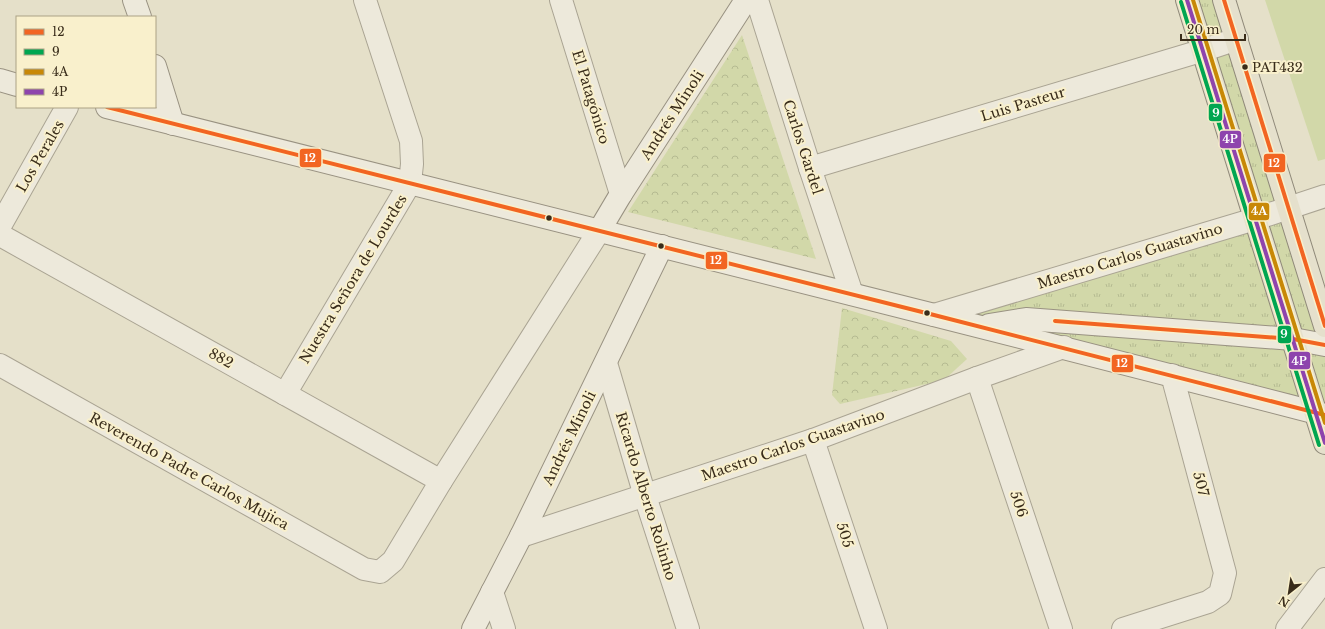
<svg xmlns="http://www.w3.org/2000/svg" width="1325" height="629" font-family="'Libre Baskerville',serif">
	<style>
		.grass { fill: url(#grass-tufts) }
		.forest { fill: url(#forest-crowns) }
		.pitch { fill: #d2d8a9 }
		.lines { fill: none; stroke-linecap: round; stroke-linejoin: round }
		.street-casing { stroke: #aaa493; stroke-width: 24 }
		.secondary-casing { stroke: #999282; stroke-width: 24 }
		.primary-casing { stroke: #8f8979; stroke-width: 24 }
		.street { stroke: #ede9db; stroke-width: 22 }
		.secondary { stroke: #ede9db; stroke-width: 22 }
		.primary { stroke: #e5e0cc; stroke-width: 22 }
		.bus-1-casing { stroke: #f9f0cc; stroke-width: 7 }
		.bus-2-casing { stroke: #f9f0cc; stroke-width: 7 }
		.bus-3-casing { stroke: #f9f0cc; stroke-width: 7 }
		.bus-4-casing { stroke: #f9f0cc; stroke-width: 7 }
		.bus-1 { stroke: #f26522; stroke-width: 4 }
		.bus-2 { stroke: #00a651; stroke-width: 4 }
		.bus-3 { stroke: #c88806; stroke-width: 4 }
		.bus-4 { stroke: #8e44ad; stroke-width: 4 }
		.bus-dot { fill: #392c1a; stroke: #f9f0cc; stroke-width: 1.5 }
		.labels { text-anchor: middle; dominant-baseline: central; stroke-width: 4; stroke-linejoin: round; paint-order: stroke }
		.bus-label { font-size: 13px; fill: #392c1a; stroke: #f9f0cc; text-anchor: start }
		.street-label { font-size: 14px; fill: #392c1a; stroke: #f9f0cc }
		.line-badge { stroke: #f9f0cc; stroke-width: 1.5 }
		.badge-label { font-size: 11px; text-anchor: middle; font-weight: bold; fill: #fff }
	</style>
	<defs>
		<pattern id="grass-tufts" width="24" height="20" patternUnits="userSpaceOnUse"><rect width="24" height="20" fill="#d2d8a9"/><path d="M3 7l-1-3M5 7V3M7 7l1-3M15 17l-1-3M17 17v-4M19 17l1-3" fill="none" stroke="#b5ba91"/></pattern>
		<pattern id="forest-crowns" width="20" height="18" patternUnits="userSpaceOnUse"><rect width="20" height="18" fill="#d2d8a9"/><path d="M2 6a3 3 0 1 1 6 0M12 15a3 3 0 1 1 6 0" fill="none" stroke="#b5ba91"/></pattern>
	</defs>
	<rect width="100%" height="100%" fill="#e5e0c9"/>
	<path class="grass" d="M1187,0h37l101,326v117l-10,-31 -381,-97 321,-96z"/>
	<g class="forest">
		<path d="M742,35l74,224 -188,-47z"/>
		<path d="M842,308l109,33 16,18 -23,21 -104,24 -8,-9z"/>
	</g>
	<path class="pitch" d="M1265,0h60v159l-7,2z"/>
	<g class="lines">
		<g class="street-casing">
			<g id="street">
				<path d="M561,0l60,194"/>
				<path d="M757,0l53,168 42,126"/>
				<path d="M810,168l394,-118 33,-11"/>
				<path d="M0,226l67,-119"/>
				<path d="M0,235l441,246"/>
				<path d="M934,315l321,-96 70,-23"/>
				<path d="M606,363l39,133 43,133"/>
				<path d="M0,365l364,204 16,3 13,-11 48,-80 158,-250"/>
				<path d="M977,378l84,251"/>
				<path d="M285,394l125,-211 2,-19 -1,-23 -46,-141"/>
				<path d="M813,440l63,189"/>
				<path d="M521,536l292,-96 164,-62 87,-31"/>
				<path d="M492,592l12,37"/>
				<path d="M1123,629l85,-27 12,-8 5,-21 -53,-198"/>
				<path d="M1287,629l38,-50"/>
			</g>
		</g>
		<g class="secondary-casing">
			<g id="secondary">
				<path d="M134,0l6,17"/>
				<path d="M155,66l18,58"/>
				<path d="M0,80l17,5"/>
				<path d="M107,107l827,208 391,100"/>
				<path d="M599,231l22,-37 125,-194"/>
				<path d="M989,325l37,-6 267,20 32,6"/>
				<path d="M473,629l48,-93 141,-290"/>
			</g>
		</g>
		<g class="primary-casing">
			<g id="primary">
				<path d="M1187,0l138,443"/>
				<path d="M1224,0l101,326"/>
			</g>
		</g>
		<use href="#street" class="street"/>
		<use href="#secondary" class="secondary"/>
		<use href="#primary" class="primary"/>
		<g class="bus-1-casing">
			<g id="bus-1">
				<path d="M1224,0l101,326"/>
				<path d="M107,107l827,208 391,100"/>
				<path d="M1055,321l238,18 32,6"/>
			</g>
		</g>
		<g class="bus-2-casing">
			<path id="bus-2" d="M1181,2l138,443"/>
		</g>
		<g class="bus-3-casing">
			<path id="bus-3" d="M1193,0l132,423"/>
		</g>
		<g class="bus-4-casing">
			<path id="bus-4" d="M1187,0l138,443"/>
		</g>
		<use href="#bus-1" class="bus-1"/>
		<use href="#bus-2" class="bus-2"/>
		<use href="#bus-3" class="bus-3"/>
		<use href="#bus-4" class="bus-4"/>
	</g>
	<g class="bus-dot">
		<circle cx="1245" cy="67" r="3.5"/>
		<circle cx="549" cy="218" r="3.5"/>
		<circle cx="661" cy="246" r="3.5"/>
		<circle cx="927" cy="313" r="3.5"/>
	</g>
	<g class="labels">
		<g class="bus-label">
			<text x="1252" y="67">PAT432</text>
		</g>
		<g class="street-label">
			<text transform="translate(591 97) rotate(73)">El Patagónico</text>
			<text transform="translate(1023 104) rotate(-17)">Luis Pasteur</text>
			<text transform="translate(672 115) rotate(-57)">Andrés Minoli</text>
			<text transform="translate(803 147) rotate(72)">Carlos Gardel</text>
			<text transform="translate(40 156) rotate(-60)">Los Perales</text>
			<text transform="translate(1130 256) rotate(-17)">Maestro Carlos Guastavino</text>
			<text transform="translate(353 279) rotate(-59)">Nuestra Señora de Lourdes</text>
			<text transform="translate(221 358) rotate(29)">882</text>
			<text transform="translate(569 438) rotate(-64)">Andrés Minoli</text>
			<text transform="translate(793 445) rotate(-19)">Maestro Carlos Guastavino</text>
			<text transform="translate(189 471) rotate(29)">Reverendo Padre Carlos Mujica</text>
			<text transform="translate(1201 484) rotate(75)">507</text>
			<text transform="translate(646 496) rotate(73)">Ricardo Alberto Rolinho</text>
			<text transform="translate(1019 504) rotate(72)">506</text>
			<text transform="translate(845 535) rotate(72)">505</text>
		</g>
	</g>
	<g class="line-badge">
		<rect x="1208" y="103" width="15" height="19" rx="4" fill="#00a651"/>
		<rect x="1219" y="130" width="23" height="19" rx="4" fill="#8e44ad"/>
		<rect x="299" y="148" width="23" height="20" rx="4" fill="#f26522"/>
		<rect x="1263" y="153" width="23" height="20" rx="4" fill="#f26522"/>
		<rect x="1248" y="202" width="22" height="19" rx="4" fill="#c88806"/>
		<rect x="705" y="251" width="23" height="19" rx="4" fill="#f26522"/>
		<rect x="1277" y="325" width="15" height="19" rx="4" fill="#00a651"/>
		<rect x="1288" y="351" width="23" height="19" rx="4" fill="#8e44ad"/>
		<rect x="1111" y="354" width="23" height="19" rx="4" fill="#f26522"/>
	</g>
	<g class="badge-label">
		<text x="1216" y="117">9</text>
		<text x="1230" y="143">4P</text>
		<text x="310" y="162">12</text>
		<text x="1274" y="167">12</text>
		<text x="1259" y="215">4A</text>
		<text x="716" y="264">12</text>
		<text x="1284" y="338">9</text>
		<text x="1299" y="365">4P</text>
		<text x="1122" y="367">12</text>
	</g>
	<rect x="16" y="16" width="140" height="92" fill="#f9f0cc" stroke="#aca285"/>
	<rect x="24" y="29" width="20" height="6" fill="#f26522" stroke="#aca285"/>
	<text x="52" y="36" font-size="12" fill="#392c1a">12</text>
	<rect x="24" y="49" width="20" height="6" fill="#00a651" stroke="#aca285"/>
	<text x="52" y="56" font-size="12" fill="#392c1a">9</text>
	<rect x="24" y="69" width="20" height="6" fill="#c88806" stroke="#aca285"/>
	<text x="52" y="76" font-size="12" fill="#392c1a">4A</text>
	<rect x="24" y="89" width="20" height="6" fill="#8e44ad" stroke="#aca285"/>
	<text x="52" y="96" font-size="12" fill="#392c1a">4P</text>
	<g transform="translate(1289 593) rotate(210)" stroke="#f9f0cc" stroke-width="3" paint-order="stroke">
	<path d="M0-3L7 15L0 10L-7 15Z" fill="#392c1a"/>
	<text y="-6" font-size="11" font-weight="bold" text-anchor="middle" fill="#392c1a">N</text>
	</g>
	<path d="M1181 34v6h64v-6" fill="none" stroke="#392c1a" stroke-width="2"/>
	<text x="1187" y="34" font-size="12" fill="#392c1a" stroke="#f9f0cc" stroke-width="3" paint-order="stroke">20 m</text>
</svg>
